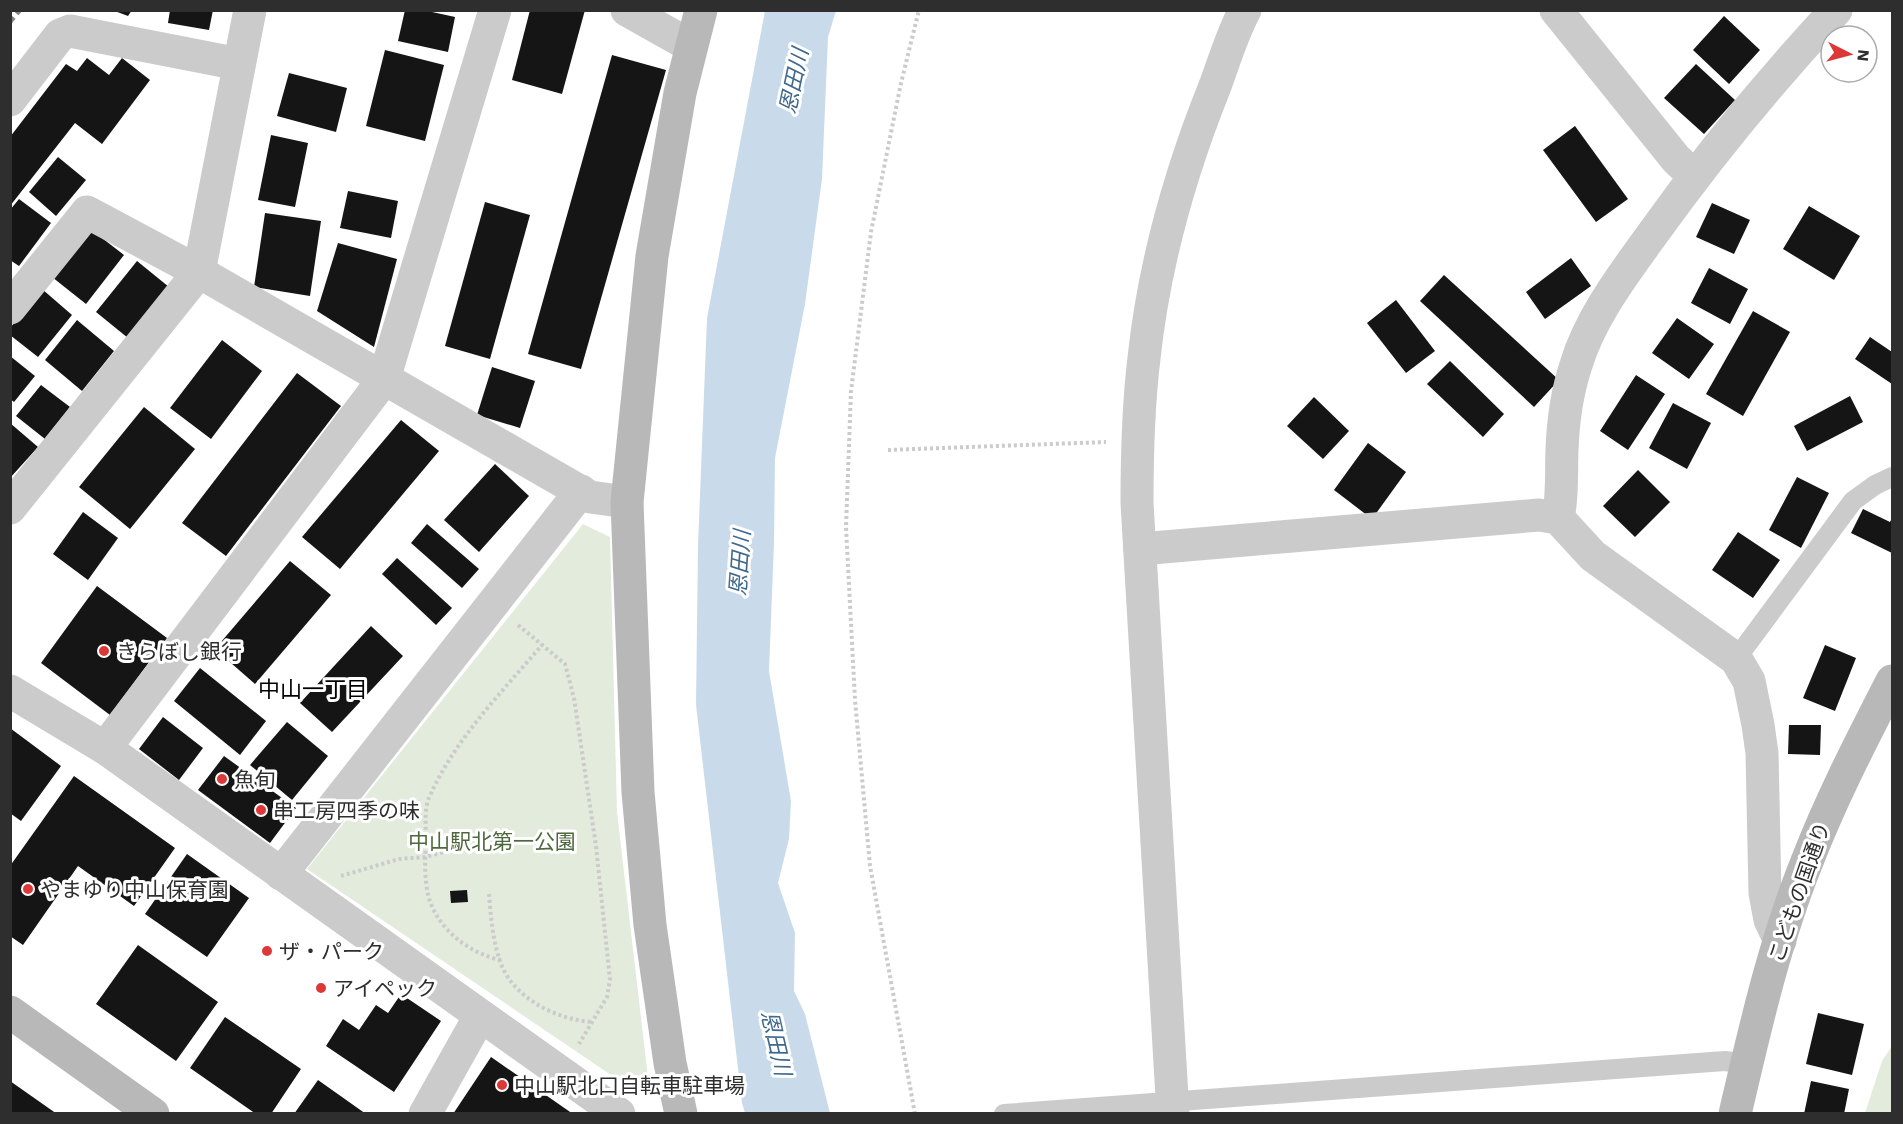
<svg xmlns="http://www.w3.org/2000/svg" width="1903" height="1124" font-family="'Work Sans','Noto Sans JP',sans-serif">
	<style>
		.green { fill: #e3ebdd }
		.water { fill: #c9dbea }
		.building { fill: #151515 }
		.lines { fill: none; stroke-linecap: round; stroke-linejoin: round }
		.path { stroke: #cbcbcb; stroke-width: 4; stroke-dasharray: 3 3; stroke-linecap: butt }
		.lane { stroke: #cbcbcb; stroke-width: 20 }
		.street { stroke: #cbcbcb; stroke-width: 33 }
		.secondary { stroke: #b8b8b8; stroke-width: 33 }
		.rail { stroke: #838383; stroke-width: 4.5; stroke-dasharray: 6 4.5; stroke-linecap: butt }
		.poi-dot { fill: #dd3838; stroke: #fff; stroke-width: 2 }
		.labels { text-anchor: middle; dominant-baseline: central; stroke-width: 6; stroke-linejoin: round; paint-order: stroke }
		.poi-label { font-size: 21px; fill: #2e2e2e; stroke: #fff; text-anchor: start }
		.park-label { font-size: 21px; fill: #4e683d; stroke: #fff }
		.street-label { font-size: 21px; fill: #2e2e2e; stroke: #fff }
		.water-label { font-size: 22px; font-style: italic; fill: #40698d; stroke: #fff }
		.neighbourhood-label { font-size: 22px; fill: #000; stroke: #fff }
	</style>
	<rect width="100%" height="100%" fill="#fff"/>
	<g class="green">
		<path d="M583,524l27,13 7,275 32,274 -10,8 -332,-225z"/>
		<path d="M1892,1046v67h-27l17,-52z"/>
	</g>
	<path class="water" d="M765,11h71l-8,26 -6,142 -17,125 -30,154 -1,85 -5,128 22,130 -2,38 -11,44 17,50 -1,58 11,23 25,99h-85l-3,-10 -46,-398 2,-159 9,-228z"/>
	<g class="building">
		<path d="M112,10h20l-4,6z"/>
		<path d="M170,10h43l-4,20 -41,-7z"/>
		<path d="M405,10h18l32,7 -7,35 -50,-11z"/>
		<path d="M530,10h55l-23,84 -50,-14z"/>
		<path d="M1724,16l36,34 -31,34 -36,-34z"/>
		<path d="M385,50l59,15 -19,76 -59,-15z"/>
		<path d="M612,55l54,15 -85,299 -53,-15z"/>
		<path d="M87,58l22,17 13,-17 28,22 -48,64 -27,-21 -65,83v-69l56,-73 11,7z"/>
		<path d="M1696,64l39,36 -31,34 -40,-36z"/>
		<path d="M289,73l58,15 -11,44 -59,-16z"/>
		<path d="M1575,126l53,73 -32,23 -53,-72z"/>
		<path d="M271,135l37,8 -13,64 -37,-7z"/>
		<path d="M58,157l28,23 -30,36 -27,-24z"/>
		<path d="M348,191l50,10 -7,37 -51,-10z"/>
		<path d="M19,199l32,24 -32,43 -9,-6v-50z"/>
		<path d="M485,202l45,13 -40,144 -45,-13z"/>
		<path d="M1712,203l38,17 -16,34 -38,-17z"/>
		<path d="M1809,206l51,30 -26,44 -51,-31z"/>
		<path d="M265,213l56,8 -11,75 -56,-9z"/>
		<path d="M89,228l35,27 -38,49 -34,-27z"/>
		<path d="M338,243l59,16 -23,88 -57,-36z"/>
		<path d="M1571,258l20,28 -46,33 -19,-27z"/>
		<path d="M137,261l32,26 -41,51 -32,-26z"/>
		<path d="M1709,268l39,21 -18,35 -39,-21z"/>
		<path d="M1444,275l115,105 -25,27 -114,-106z"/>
		<path d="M42,289l30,26 -34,42 -28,-22v-7z"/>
		<path d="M1396,300l39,51 -29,22 -39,-50z"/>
		<path d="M1753,311l37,21 -47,84 -37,-22z"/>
		<path d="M1677,318l37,26 -25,35 -37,-26z"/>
		<path d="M77,320l37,31 -32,40 -37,-31z"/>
		<path d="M1870,337l22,15v32l-37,-25z"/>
		<path d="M222,340l40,31 -51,68 -41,-31z"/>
		<path d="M10,356l25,20 -21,26 -4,-3z"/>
		<path d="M1450,361l54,53 -21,23 -56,-53z"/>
		<path d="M492,367l43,14 -15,47 -43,-13z"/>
		<path d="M297,373l44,33 -115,150 -44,-33z"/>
		<path d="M1636,375l29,19 -37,56 -28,-19z"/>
		<path d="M41,385l29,22 -25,32 -29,-23z"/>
		<path d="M1850,396l13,26 -56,29 -13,-25z"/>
		<path d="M1314,397l35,34 -26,28 -36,-33z"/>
		<path d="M1673,403l38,20 -24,46 -38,-21z"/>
		<path d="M144,407l51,42 -65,80 -51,-42z"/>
		<path d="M401,420l38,31 -99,118 -38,-32z"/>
		<path d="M10,423l28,24 -28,31z"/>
		<path d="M1368,443l38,29 -34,47 -38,-29z"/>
		<path d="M495,464l34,32 -50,56 -35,-32z"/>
		<path d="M1638,470l32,32 -35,35 -32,-31z"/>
		<path d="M1797,477l32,16 -28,55 -32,-18z"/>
		<path d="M1863,509l27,13 2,-4v35l-41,-20z"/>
		<path d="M83,512l35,26 -30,42 -35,-26z"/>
		<path d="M427,524l52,45 -17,19 -51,-45z"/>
		<path d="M1738,532l42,28 -27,38 -41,-28z"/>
		<path d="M397,558l55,50 -16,17 -54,-51z"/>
		<path d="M290,561l41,34 -76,89 -40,-35z"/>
		<path d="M97,586l70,52 -57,77 -69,-52z"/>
		<path d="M371,626l32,30 -71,76 -32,-29z"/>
		<path d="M1825,645l31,13 -21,53 -32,-13z"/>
		<path d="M200,668l66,53 -26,34 -66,-54z"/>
		<path d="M163,717l40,31 -24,32 -40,-31z"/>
		<path d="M287,722l41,34 -36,44 -42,-35z"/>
		<path d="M1789,725h32l-1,30 -32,-1z"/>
		<path d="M10,728l51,38 -40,55 -11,-8z"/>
		<path d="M224,756l72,52 -26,35 -72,-53z"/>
		<path d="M74,776l101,72 -41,58 -56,-40 -55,79 -13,-9v-70z"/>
		<path d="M187,854l62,44 -42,59 -62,-43z"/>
		<path d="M467,890l1,12 -17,1 -1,-12z"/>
		<path d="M138,945l80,57 -42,59 -80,-57z"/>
		<path d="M401,994l40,27 -47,71 -68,-46 17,-27 16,11 17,-25 12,8z"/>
		<path d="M1818,1013l46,11 -12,51 -46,-11z"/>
		<path d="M225,1017l76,52 -30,45h-15l-66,-46z"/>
		<path d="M491,1057l82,57h-120z"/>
		<path d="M318,1080l48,34h-72z"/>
		<path d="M10,1081l47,33h-47z"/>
		<path d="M1811,1081l38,8 -5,25h-40z"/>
	</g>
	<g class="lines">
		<g class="path">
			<path d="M888,450l218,-8"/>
			<path d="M518,625l47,39 9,34 22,148 14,134 -3,17 -28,47"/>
			<path d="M341,876l58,-17 26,-2 53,-14"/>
			<path d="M489,894c2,26 5,64 20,85 19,26 53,41 84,43"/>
			<path d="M501,960c-32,-6 -66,-33 -73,-66 -4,-17 -3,-38 -2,-55 0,-12 -2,-30 3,-41 25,-58 72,-105 113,-153"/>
			<path d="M915,1114l-45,-248 -15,-166 -9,-173 5,-136 20,-159 30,-149 18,-73"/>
		</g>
		<g class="lane">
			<path d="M1736,659l117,-158 22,-16 17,-8"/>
			<path d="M1004,1114l721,-53 21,3"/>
		</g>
		<g class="street">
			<path d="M627,10l64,36"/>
			<path d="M1556,10l120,149 18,17"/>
			<path d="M10,100l50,-65 10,-4 169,33"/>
			<path d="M10,308l77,-96 112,60 391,225 37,5"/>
			<path d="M10,508l189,-236 51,-262"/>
			<path d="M1558,518c5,-23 3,-45 4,-68 1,-29 5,-58 14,-85 14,-47 47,-90 75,-129 57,-80 118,-154 185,-226"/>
			<path d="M1140,549l399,-34 19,3 35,38 143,103 13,22 9,44 4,28 3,140 5,27 10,21"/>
			<path d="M10,691l95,57 514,366"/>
			<path d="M105,748l279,-369 111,-369"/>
			<path d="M281,874l300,-383"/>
			<path d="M425,1114l55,-98"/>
			<path d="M1173,1114l-36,-611c0,-48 1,-96 7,-145 10,-93 36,-185 71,-272 9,-24 17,-52 30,-76"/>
		</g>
		<g class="secondary">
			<path d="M10,1012l143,102"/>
			<path d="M681,1114l-11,-51 -20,-138 -12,-133 -11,-290 25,-246 28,-163 21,-83"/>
			<path d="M1735,1114c20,-86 40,-174 73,-255 24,-62 54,-119 84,-178"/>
		</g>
		<path class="rail" d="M10,22l10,-12"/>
	</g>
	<g class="poi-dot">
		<circle cx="104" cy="651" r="6"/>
		<circle cx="222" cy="779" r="6"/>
		<circle cx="261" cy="810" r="6"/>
		<circle cx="28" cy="889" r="6"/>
		<circle cx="267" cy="951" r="6"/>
		<circle cx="321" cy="988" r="6"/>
		<circle cx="502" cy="1085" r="6"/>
	</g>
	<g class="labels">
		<g class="poi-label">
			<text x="116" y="651">きらぼし銀行</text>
			<text x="234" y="779">魚旬</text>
			<text x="273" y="810">串工房四季の味</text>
			<text x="40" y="889">やまゆり中山保育園</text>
			<text x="279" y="951">ザ・パーク</text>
			<text x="333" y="988">アイペック</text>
			<text x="514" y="1085">中山駅北口自転車駐車場</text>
		</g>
		<g class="park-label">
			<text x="492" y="841">中山駅北第一公園</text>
		</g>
		<g class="street-label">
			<text transform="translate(1799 892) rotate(-71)">こどもの国通り</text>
		</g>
		<g class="water-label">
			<text transform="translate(794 81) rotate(-78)">恩田川</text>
			<text transform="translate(740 563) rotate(-86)">恩田川</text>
			<text transform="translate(776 1043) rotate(77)">恩田川</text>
		</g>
		<g class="neighbourhood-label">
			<text x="313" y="689">中山一丁目</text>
		</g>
	</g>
	<rect width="1903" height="1124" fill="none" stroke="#2e2e2e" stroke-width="24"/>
	<g transform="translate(1849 54) rotate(96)"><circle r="28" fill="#ffffff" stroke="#ababab" stroke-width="1.5"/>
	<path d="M0-4.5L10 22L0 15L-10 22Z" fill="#dd3838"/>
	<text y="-9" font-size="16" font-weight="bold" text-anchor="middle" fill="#2e2e2e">N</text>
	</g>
</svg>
